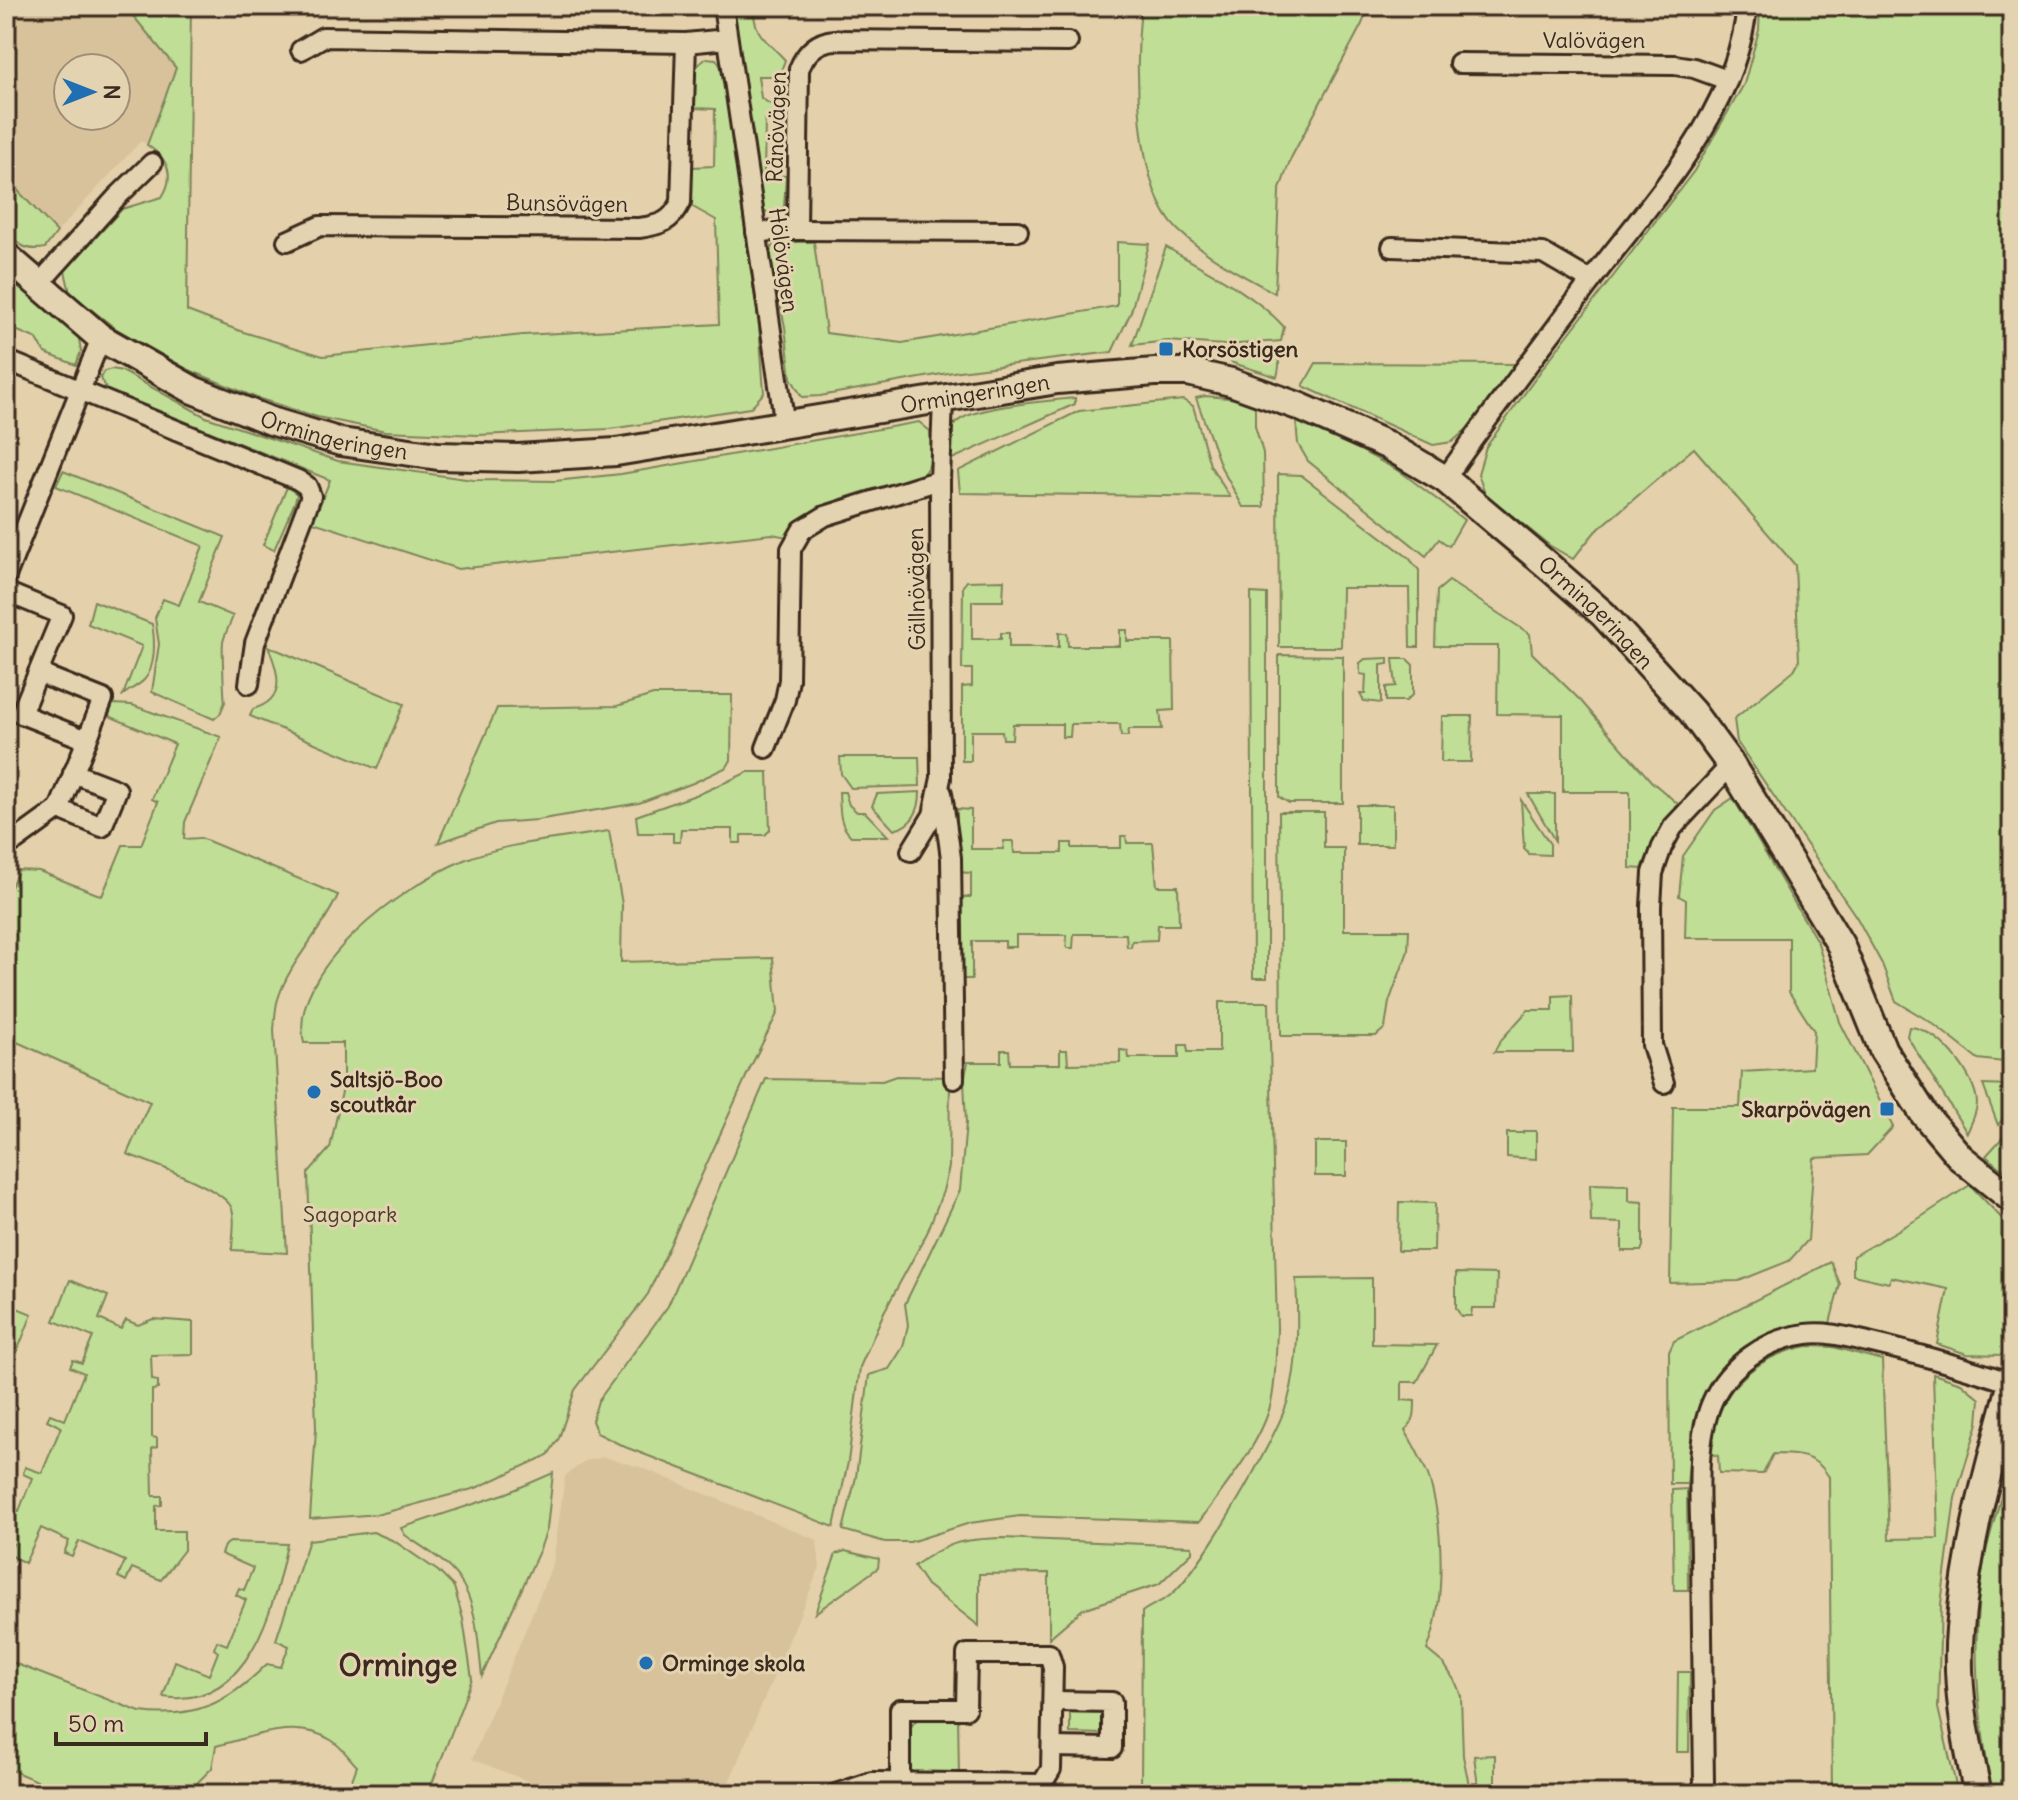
<svg xmlns="http://www.w3.org/2000/svg" width="2018" height="1800" font-family="Delius,sans-serif">
	<style>
		.built { fill: #d7c29b; fill-rule: evenodd }
		.green { fill: #c0de96; stroke: #7e845a; stroke-width: 2 }
		.lines { fill: none; stroke-linecap: round; stroke-linejoin: round }
		.street-casing { stroke: #3b2a1e; stroke-width: 24 }
		.secondary-casing { stroke: #3b2a1e; stroke-width: 32 }
		.street { stroke: #e4d3b0; stroke-width: 18 }
		.secondary { stroke: #e4d3b0; stroke-width: 26 }
		.poi-dot { fill: #1f6fb2; stroke: #e4d3b0; stroke-width: 3 }
		.labels { text-anchor: middle; dominant-baseline: central; stroke-width: 6; stroke-linejoin: round; paint-order: stroke }
		.street-label { font-size: 22px; fill: #3b2a1e; stroke: #e4d3b0 }
		.poi-label { font-size: 22px; font-weight: bold; fill: #3b2a1e; stroke: #e4d3b0; text-anchor: start }
		.park-label { font-size: 22px; fill: #483c2a; stroke: #e4d3b0 }
		.district-label { font-size: 30px; font-weight: bold; fill: #3b2a1e; stroke: #e4d3b0 }
	</style>
	<rect width="100%" height="100%" fill="#e4d1ab"/>
	<filter id="ink" filterUnits="userSpaceOnUse"><feTurbulence type="fractalNoise" baseFrequency=".0125" numOctaves="2"/><feDisplacementMap in="SourceGraphic" scale="16" xChannelSelector="R" yChannelSelector="G"/><feConvolveMatrix kernelMatrix="1 2 1 2 8 2 1 2 1" color-interpolation-filters="sRGB"/></filter>
	<g filter="url(#ink)">
		<g class="built">
			<path d="M34,6h91l51,62 -29,77 -6,-4 -84,91 -51,-54v-158zM68,68h48v48h-48z"/>
			<path d="M604,1457l36,10 177,73 3,27 -96,227h-164l-88,-35 81,-196 12,-87 20,-15z"/>
		</g>
		<g class="green">
			<path d="M125,6h66l-4,305 53,20 83,25 200,-21 196,-11 -3,-104 -25,-14 1,-39 22,-1 1,-57 -21,-1 1,-40 11,-10 10,1 6,9 37,256 5,69 -14,15 -140,21 -132,6 -92,-4 -69,-14 -60,-19 -70,-29 -72,-41 -45,-35 -5,-22 57,-62 40,-12c14,-22 5,-39 -15,-52l29,-77z"/>
			<path d="M731,6h22c2,33 13,32 32,54l-6,16h-21l3,22 9,6h16v15l-21,1 -1,55 22,1 -2,31 -9,7 -12,-3 -3,-9z"/>
			<path d="M1141,6h228l-7,18 -71,134 -12,34 -4,101c-34,-18 -68,-36 -97,-63 -44,-42 -43,-167 -37,-224z"/>
			<path d="M1760,6h252v1057l-34,-4 -46,-36 -36,-22 -14,-37 -25,-46 -120,-176 -3,-23 60,-49 5,-9 -4,-96 -101,-117 -100,85 -21,26 -24,-14 -64,-51 -7,-20 8,-27 59,-82 149,-194 50,-87 15,-54z"/>
			<path d="M6,178l51,54 -12,16c-19,4 -26,-3 -39,-17z"/>
			<path d="M778,242h36l12,91 76,10 215,-37v-64l32,2 -18,68 -19,40 -153,19 -139,25 -18,1 -11,-19 -6,-51 -16,-76z"/>
			<path d="M1166,247c38,22 89,47 118,80l-3,14 -57,4 -56,-4 -36,4z"/>
			<path d="M6,273l72,60 3,18 -5,14 -31,-12 -8,-14 -31,-13z"/>
			<path d="M1272,350c9,9 8,15 5,27l-44,-14 -5,-5 5,-6z"/>
			<path d="M1316,363l201,1 -49,64 -16,14 -19,3 -130,-59z"/>
			<path d="M112,369l10,2 84,46 132,44 135,19 82,1 66,-7 298,-52 11,9c2,20 5,30 -9,45 -41,13 -112,23 -134,61l-15,-3 -314,35 -145,-47 17,-42 -223,-90 -7,-12 4,-7z"/>
			<path d="M1205,396l36,3 14,6v21l8,27 1,54h-21l-22,-40 -25,-69z"/>
			<path d="M1075,398v6l-125,56c0,-11 -2,-29 6,-37 16,-17 94,-22 119,-25z"/>
			<path d="M1183,400l10,6 17,59 20,32 -270,-4 -2,-22 121,-60z"/>
			<path d="M1296,421l64,29 41,22 63,48 -15,26 -10,-7 -13,17 -118,-95 -10,-17z"/>
			<path d="M63,471l162,66 -26,65 34,14c-3,9 -8,17 -10,26 -1,5 1,57 2,60l-5,12 -6,5 -62,-27 7,-48 -4,-26 8,-19 16,6 24,-59 -147,-60z"/>
			<path d="M1278,474l23,1 108,83 10,12v77h-9l-1,-59h-67l-1,59h-62z"/>
			<path d="M287,487l10,7 -2,8 -21,48 -11,-5z"/>
			<path d="M1004,580l-1,21h-31v38h29v-6h8v14h50v-14h8l1,13h52v-16h7v11h46l1,69 -14,1 2,18h-33l-1,7h-7l-1,-12h-49l-1,13h-8v-13h-49l-1,15h-9l-1,-8h-31v30h-9v-74l10,-1v-17h-10l1,-83 4,-5z"/>
			<path d="M1449,581l81,53 2,19 49,48 70,80 27,23 -27,43 -9,22 -12,-1v-76h-67v-77l-66,-1 1,-68h-63l2,-55z"/>
			<path d="M1251,593l16,1v384h-14z"/>
			<path d="M94,601l58,23c3,16 4,44 -8,56 -6,6 -15,10 -21,15l19,-49 -54,-22z"/>
			<path d="M268,646l136,58 -27,65 -127,-53 3,-7c35,-10 25,-37 15,-63z"/>
			<path d="M1279,655l64,1v147h-54l-10,-6z"/>
			<path d="M1388,658v6l-7,1v38l-17,-2 -4,-7h5l1,-19 -6,-1v-11l5,-4z"/>
			<path d="M1393,659h14l6,6v29l-7,7h-20v-14l10,-1z"/>
			<path d="M653,695h79l-1,65 -4,7 -34,16 -54,20 -102,17 -41,3 -58,20 59,-135 120,-2z"/>
			<path d="M113,704l19,1 89,32 -36,85 -1,17 17,-1 137,57c-16,37 -48,65 -60,104 -3,9 -3,21 -4,31l13,223 -55,-3c0,-12 5,-35 -2,-45 -13,-19 -79,-42 -103,-51l23,-52 -144,-65v-138l12,-29 21,1 63,25 21,-51h18l17,-43 -6,-3 23,-55 -66,-28z"/>
			<path d="M1442,716h30l-1,46h-30z"/>
			<path d="M840,757h79l1,29 -69,2 -10,-14z"/>
			<path d="M748,772h20l2,58 -5,5h-24v8h-8v-14h-52l-1,13h-7v-9h-35l-2,-17 68,-24z"/>
			<path d="M839,792h6l4,13 8,7h8l23,24h-37c-13,-12 -11,-28 -12,-44z"/>
			<path d="M920,792c0,19 -7,33 -26,38l-22,-24 5,-12z"/>
			<path d="M1528,794h27v47z"/>
			<path d="M1733,798l85,145 22,79 53,105 -26,28 -53,3 -6,82 -19,21 -50,20 -69,2 3,-176h67l2,-35 70,-4 2,-37 -25,-39v-54h-104l1,-38 -7,-4 4,-40 32,-46z"/>
			<path d="M1521,800l29,44v11l-21,-1 -5,-6z"/>
			<rect x="1357" y="805" width="36" height="40"/>
			<path d="M957,809l14,1v39h32l1,-8h9l1,12h48v-10h10v5h49v-12h5l1,7h26l4,43h21l1,39h-21l-1,15 -25,1 -1,6h-4l-1,-13h-52l-1,14h-6l-1,-13h-50v12h-11v-6h-33v38h-15l-1,-82h15v-24l-14,-1z"/>
			<path d="M1279,812h45v36h20v82h65l-1,21 -19,51 -4,26 -9,8h-95z"/>
			<path d="M609,831l13,73 -1,58 152,-4 5,54 -28,56 -102,226 -73,96 -16,48 -11,17 -72,33 -96,26 -70,5 6,-90 -8,-256 22,-25 13,-61v-44h-39c-18,-74 100,-158 160,-183 45,-18 97,-21 145,-29z"/>
			<path d="M1572,995l1,57h-79l7,-12 27,-30h25v-14z"/>
			<path d="M1219,1002h50l8,327c-1,23 -1,47 -5,69 -8,43 -48,89 -73,124l-179,-6 -50,7 -60,19h-25l-42,-12 13,-53 13,-102 20,-6 14,-22 5,-22 -3,-21 55,-114 6,-67 -2,-42 4,-19h33v-12h8l1,14h50v-14h7l1,14 52,-1v-13l8,1 1,7h50v-13h8l1,7h31z"/>
			<path d="M1909,1027c28,0 67,48 68,76 0,10 -6,21 -10,30l-60,-97z"/>
			<path d="M896,1076l54,1 -1,90 -6,24 -16,42 -43,79 -24,55 -12,95 -14,65 -209,-80 -28,-14 -5,-12 6,-20 70,-95 98,-227 116,2z"/>
			<path d="M1983,1085l29,1v22l-14,17z"/>
			<path d="M2012,1127v46l-12,-5 -14,-12z"/>
			<path d="M1523,1131h13v28l-29,-2v-24h16z"/>
			<rect x="1315" y="1142" width="31" height="34"/>
			<path d="M1590,1184l39,1v16l14,1v44l-2,5h-19v-28l-31,-1z"/>
			<path d="M1970,1185l42,44v94l-10,32 -35,-1 -30,-10 11,-55 -57,-12 -2,6 -36,-8v-19l68,-39z"/>
			<path d="M1399,1202l36,1 -1,48h-36z"/>
			<path d="M1831,1262l9,22 -10,39c-52,-3 -105,27 -127,75 -11,27 -13,58 -16,86h-17l-1,-132 5,-11z"/>
			<path d="M1456,1273l41,1 -1,34h-24l-1,8h-10l-5,-8z"/>
			<path d="M1372,1278v66l65,1 -20,37h-15v18l13,1c0,13 0,20 -10,29 8,14 17,30 23,45 16,49 18,128 -1,175l17,14 12,19 5,13 2,60 8,38h-330l1,-182c8,-7 18,-9 26,-15 30,-21 109,-160 120,-197 11,-39 10,-80 8,-121z"/>
			<path d="M70,1280l38,16 -9,23 22,10 5,-9 12,5 15,-6 40,3v32l-42,1 1,25 6,1v8l-6,1v47l5,1v9l-5,1 1,48h9v9l-6,1v25h28v19l-23,30 -29,-12 -6,13 -8,-4 7,-16 -46,-20 -7,15 -8,-3 5,-12 -28,-13 -16,35 -17,-9 5,-10 -7,-4v-34l13,5 13,-33 -9,-4 2,-7 17,6 19,-46 -14,-7 3,-6 15,6 19,-47 -14,-6 3,-7 9,3 11,-26 -39,-16z"/>
			<path d="M6,1294l4,2 -3,8 25,10 -25,63z"/>
			<path d="M1808,1346l25,1 49,13 7,179 49,-1 -5,-164 28,9 19,16 -2,24 -23,75 -14,106 -3,104 20,86h-126l-3,-317c-13,-23 -33,-23 -56,-23l-10,20 -44,-1 -1,-17 -6,-2c0,-59 40,-98 96,-108z"/>
			<path d="M2012,1461v333h-19c-16,-78 -24,-160 -8,-238 7,-32 18,-64 27,-95z"/>
			<path d="M553,1473l-6,56 -7,20 -58,127c-4,-31 -4,-71 -23,-97 -13,-19 -36,-31 -54,-44l-4,-7 106,-35z"/>
			<path d="M1687,1489l1,101h-14l-2,-100z"/>
			<path d="M373,1532l21,9 44,30 16,16 9,32 9,60 -44,115h-81l10,-28c-8,-8 -16,-20 -26,-26 -36,-22 -78,-3 -115,6l-4,22 -26,26h-118l-62,-26v-108l134,52c55,7 88,-9 127,-48l14,3 8,-21 -13,-6 33,-100z"/>
			<path d="M1003,1538l189,8v6l-33,32 -76,25 -34,29v-65l-70,1v52l-52,-41 -13,-19c33,-24 48,-27 89,-28z"/>
			<path d="M230,1542l57,2c-13,64 -38,166 -124,153l12,-36 34,14 9,-23 -4,-3 3,-8 10,4 19,-45 -10,-5 3,-7 5,2 9,-22 -32,-14 3,-8z"/>
			<path d="M845,1551l34,8 -1,9 -63,45 21,-59z"/>
			<path d="M1678,1672h12l-1,80h-12z"/>
			<path d="M1070,1710h36l-1,24 -35,-1z"/>
			<path d="M958,1714l1,63 -45,-3 -7,-7c1,-50 1,-51 51,-53z"/>
			<path d="M1495,1755v39h-16l-5,-38z"/>
		</g>
		<g class="lines">
			<g class="street-casing">
				<g id="street">
					<path d="M723,6l62,420"/>
					<path d="M301,50l22,-13 363,6 41,-4"/>
					<path d="M1459,63l216,2 19,3 33,12"/>
					<path d="M797,230l221,1"/>
					<path d="M756,232l41,-2 2,-161c7,-17 17,-27 35,-29l234,2"/>
					<path d="M287,241l33,-15 319,2c22,-3 32,-6 42,-26l5,-159"/>
					<path d="M1392,247l151,6 48,28"/>
					<path d="M38,285l78,-87 36,-35"/>
					<path d="M6,360l292,120 9,6 4,10 -56,147 -6,41"/>
					<path d="M1445,479c47,-68 98,-134 148,-201 61,-80 144,-167 154,-272"/>
					<path d="M6,576l95,-238"/>
					<path d="M6,592l56,23 -41,99 66,26 -28,69 -44,32 -9,-4"/>
					<path d="M38,673l65,26 -16,41"/>
					<path d="M766,748l19,-48 4,-20 2,-131 11,-19 23,-14 115,-36"/>
					<path d="M942,793l9,65 3,221"/>
					<path d="M59,809l43,18 15,-37 -44,-17"/>
					<path d="M911,851l22,-36 8,-37 -1,-298 3,-81"/>
					<path d="M1664,1083l-12,-38 -1,-139 2,-33 9,-26 11,-20 58,-62"/>
					<path d="M1052,1747l60,1v-46l-59,-1"/>
					<path d="M836,1794l36,-12 170,2 9,-15 2,-102 -4,-13h-82l-1,55h-66v72"/>
					<path d="M1700,1794l4,-11c-1,-75 -2,-149 -3,-224 0,-48 -8,-113 11,-157 16,-37 55,-63 94,-68 23,-3 44,4 66,9 47,11 94,25 140,40"/>
				</g>
			</g>
			<g class="secondary-casing">
				<g id="secondary">
					<path id="s1" d="M6,256l95,82 92,52 78,31 70,21 97,14 80,2 98,-6 441,-72 98,-8h33l43,10 67,24 89,39 58,34 101,85 57,50 89,98 39,53 109,179 43,106 41,64 37,44 51,41"/>
					<path d="M1978,1794c-12,-53 -23,-110 -18,-165 7,-84 29,-164 52,-246"/>
				</g>
			</g>
			<use href="#street" class="street"/>
			<use href="#secondary" class="secondary"/>
		</g>
	</g>
	<g class="poi-dot">
		<rect x="1158" y="341" width="16" height="16" rx="4"/>
		<circle cx="314" cy="1092" r="8"/>
		<rect x="1879" y="1101" width="16" height="16" rx="4"/>
		<circle cx="646" cy="1663" r="8"/>
	</g>
	<g class="labels">
		<g class="street-label">
			<text x="1594" y="40">Valövägen</text>
			<text transform="translate(776 127) rotate(-88)">Rånövägen</text>
			<text transform="translate(567 203) rotate(1)">Bunsövägen</text>
			<text transform="translate(784 260) rotate(82)">Hölövägen</text>
			<text stroke="none"><textPath href="#s1" startOffset="1028">Ormingeringen</textPath></text>
			<text stroke="none"><textPath href="#s1" startOffset="380">Ormingeringen</textPath></text>
			<text transform="translate(916 589) rotate(-91)">Gällnövägen</text>
			<text stroke="none"><textPath href="#s1" startOffset="1724">Ormingeringen</textPath></text>
		</g>
		<g class="poi-label">
			<text x="1182" y="349">Korsöstigen</text>
			<text x="330" y="1079">Saltsjö-Boo<tspan x="330" dy="25">scoutkår</tspan></text>
			<text x="1871" y="1109" text-anchor="end">Skarpövägen</text>
			<text x="662" y="1663">Orminge skola</text>
		</g>
		<g class="park-label">
			<text x="350" y="1214">Sagopark</text>
		</g>
		<g class="district-label">
			<text x="398" y="1665">Orminge</text>
		</g>
	</g>
	<rect width="2018" height="1800" fill="none" stroke="#e4d3b0" stroke-width="32"/>
	<rect x="16" y="16" width="1986" height="1768" fill="none" stroke="#3b2a1e" stroke-width="3" filter="url(#ink)"/>
	<g transform="translate(92 92) rotate(90)"><circle r="38" fill="#e4d3b0" stroke="#a08f76" stroke-width="2"/>
	<path d="M0-6L14 30L0 20L-14 30Z" fill="#1f6fb2"/>
	<text y="-12" font-size="22" font-weight="bold" text-anchor="middle" fill="#3b2a1e">N</text>
	</g>
	<path d="M56 1732v12h150v-12" fill="none" stroke="#3b2a1e" stroke-width="4"/>
	<text x="68" y="1732" font-size="24" fill="#3b2a1e" stroke="#e4d3b0" stroke-width="6" paint-order="stroke">50 m</text>
</svg>
